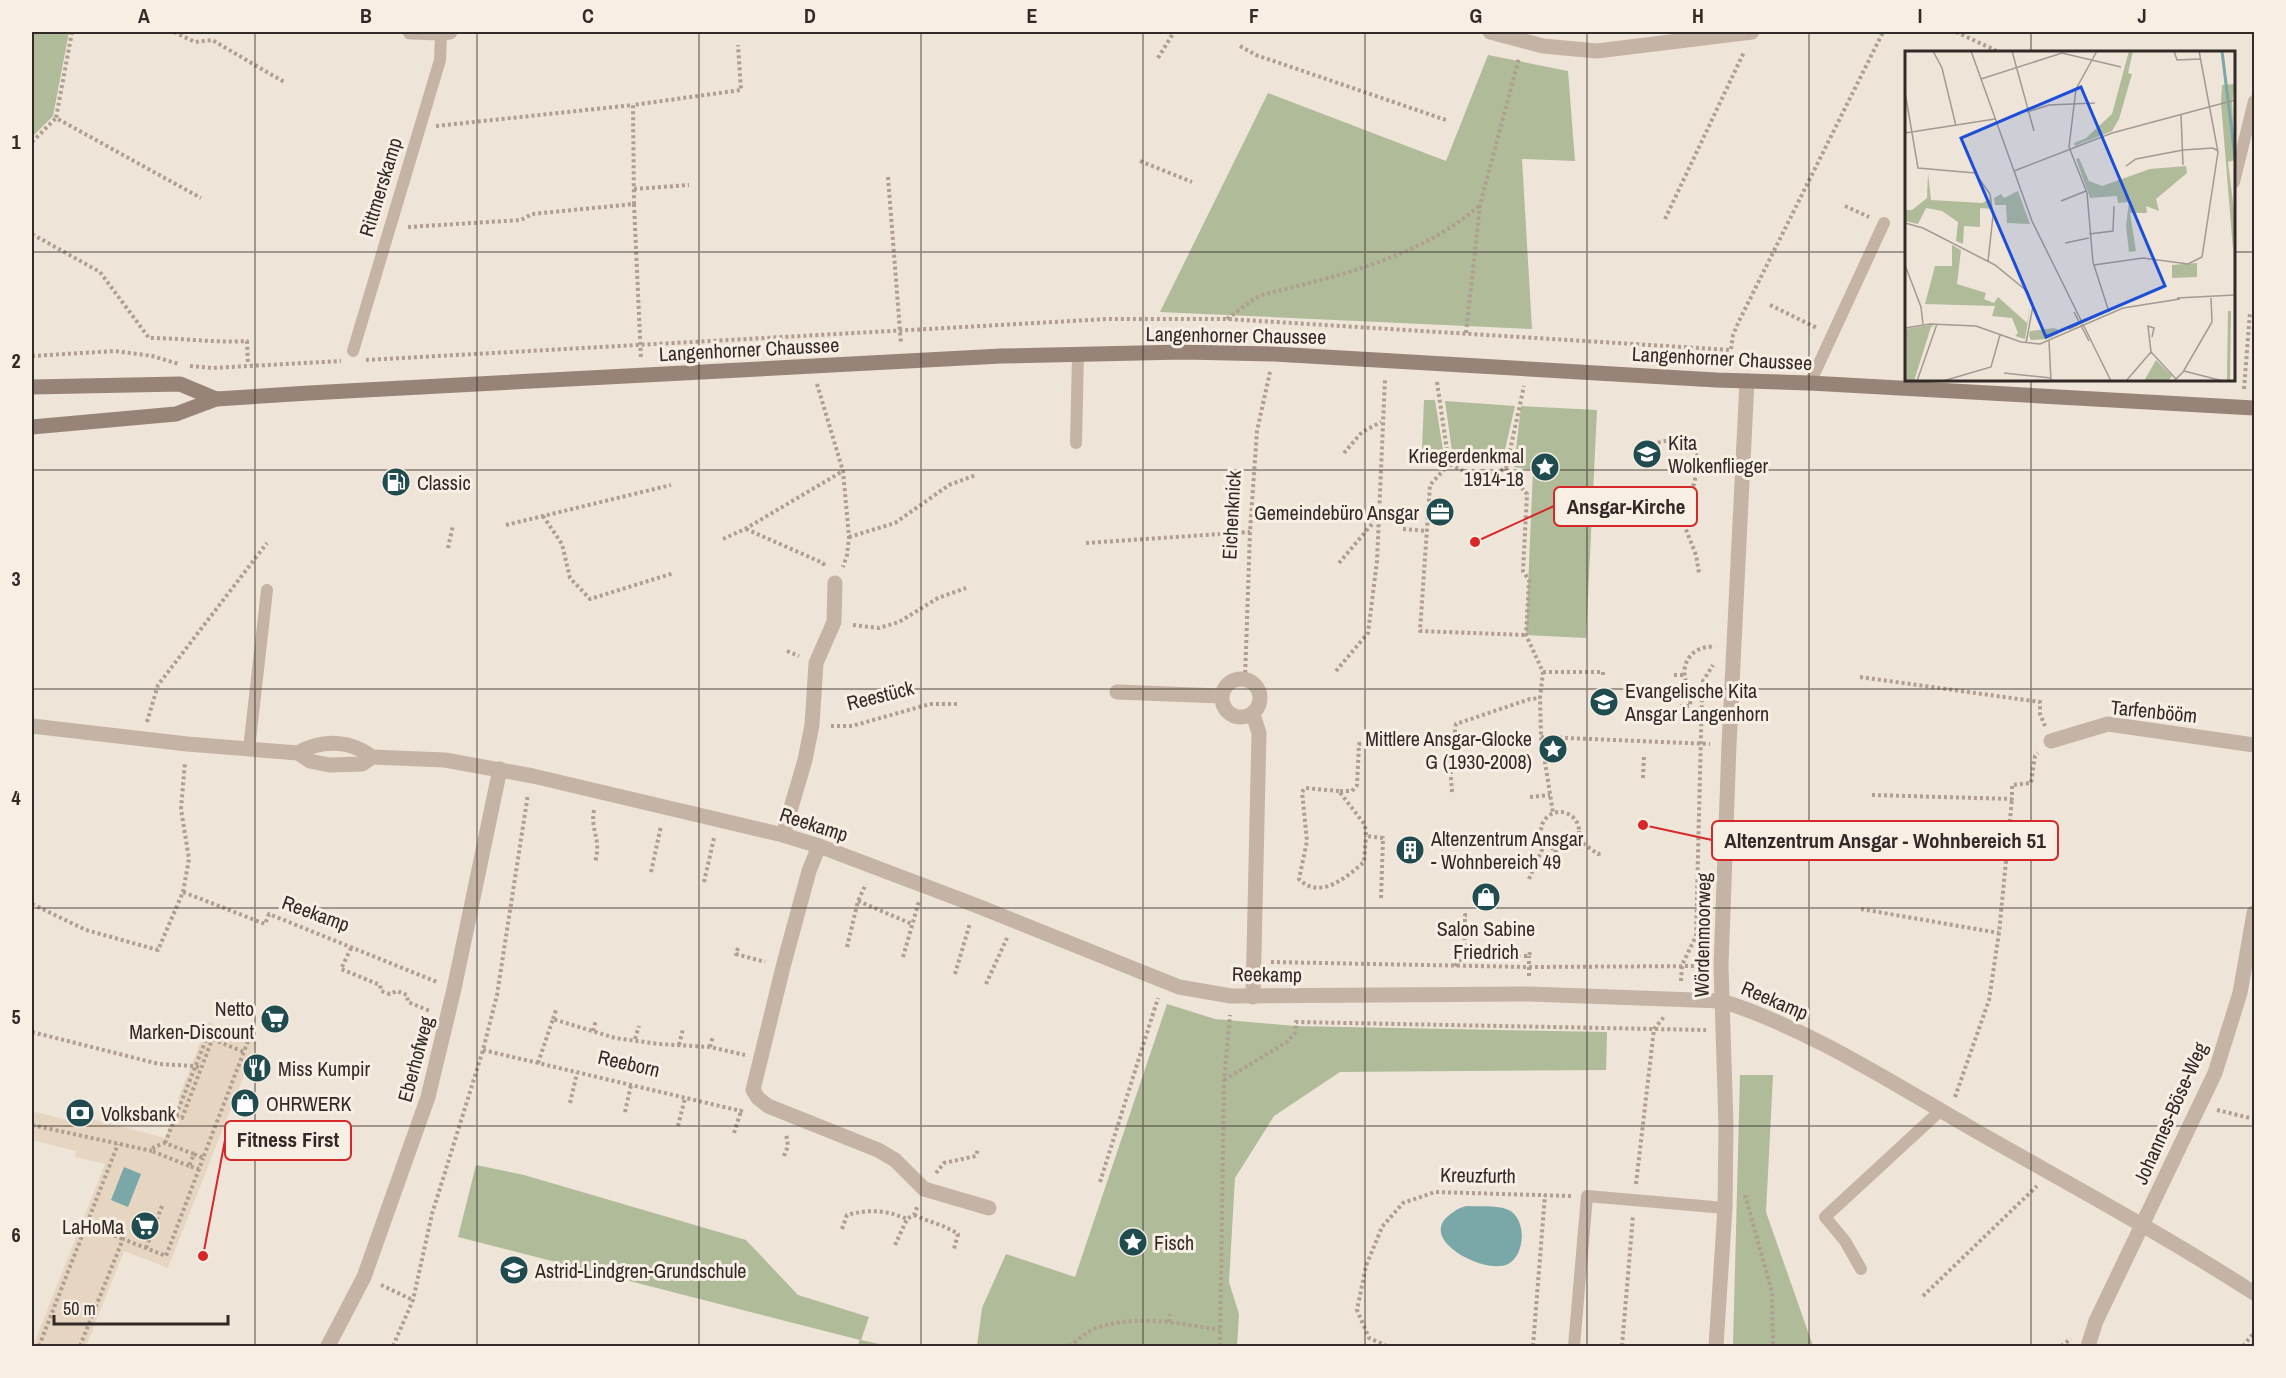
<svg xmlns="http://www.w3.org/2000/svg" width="2286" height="1378" font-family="'Archivo Narrow',sans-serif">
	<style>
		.green { fill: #b0bb9a }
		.plaza { fill: #e5d5c1 }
		.water { fill: #7aa7a8 }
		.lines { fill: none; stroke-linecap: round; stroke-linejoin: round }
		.path { stroke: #b09e90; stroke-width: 4; stroke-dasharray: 3 3; stroke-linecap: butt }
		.lane { stroke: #c5b4a6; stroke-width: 12 }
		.street { stroke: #c5b4a6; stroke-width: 15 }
		.secondary { stroke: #988378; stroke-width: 15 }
		.grid { fill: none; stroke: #322a26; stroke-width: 1.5; stroke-opacity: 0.55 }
		.labels { text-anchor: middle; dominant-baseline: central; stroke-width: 6; stroke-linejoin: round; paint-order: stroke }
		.street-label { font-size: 20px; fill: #322a26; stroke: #f7eee4 }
		.poi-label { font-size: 20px; fill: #322a26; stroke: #f7eee4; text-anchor: start }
		.inset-river { fill: none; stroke: #7aa7a8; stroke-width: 3 }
		.inset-road { fill: none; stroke: #a39a91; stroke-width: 1.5 }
		.view { fill: #1d4ed8; fill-opacity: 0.15; stroke: #1d4ed8; stroke-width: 3 }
		.inset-edge { fill: none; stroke: #322a26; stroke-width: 3 }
		.leader { fill: none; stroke: #d62828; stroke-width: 2 }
		.callout-dot { fill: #d62828; stroke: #f7eee4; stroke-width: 2 }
		.callout { fill: #f7eee4; stroke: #d62828; stroke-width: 2 }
		.callout-label { font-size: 21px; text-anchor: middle; font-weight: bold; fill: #322a26 }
		.neatline { fill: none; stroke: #322a26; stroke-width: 2 }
		.grid-label { font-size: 20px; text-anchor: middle; font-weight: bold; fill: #322a26 }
	</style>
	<rect width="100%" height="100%" fill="#eee4d8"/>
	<g class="green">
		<path d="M32,32h37l-16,84 -21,21z"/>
		<path d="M1488,55l80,16 7,90 -53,-2 10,170 -372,-17 108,-219 178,68z"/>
		<path d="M1424,400h11l8,50 -21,-1z"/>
		<path d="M1445,401l70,5 -11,48 -52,-3z"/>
		<path d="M1521,406l76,4 -11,228 -60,-3 7,-165 -19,-3z"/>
		<path d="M1167,1004l48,15 80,7 312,6 -1,38 -266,2 -66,44 -39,62 -6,104 10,32 -2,32h-260l5,-38 24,-54 69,23z"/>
		<path d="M1740,1075h33l-7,137 47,134h-80z"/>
		<path d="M476,1165l48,10 222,65 52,55 71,22 -8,23 27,6h-31l3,-6 -402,-103z"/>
	</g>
	<path class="plaza" d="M209,1021l5,4 43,17 -89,226 -44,-17 -38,95h-53l72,-182 -30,-7 1,-6 -44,-11v-29l50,13 2,-7 81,21 15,-38 -2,-1z"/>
	<g class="water">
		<path d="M124,1167l17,7 -13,33 -17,-7z"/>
		<path d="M1467,1206c12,1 35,-2 45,6 15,12 12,44 -4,52 -21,11 -88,-22 -61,-47 7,-6 11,-9 20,-11z"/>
	</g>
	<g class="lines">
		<g class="path">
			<path d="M72,32l-16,86 145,80"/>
			<path d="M174,32l21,10 17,-2 74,43"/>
			<path d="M1956,32l39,18 -1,2"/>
			<path d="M1240,46l16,9 190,65"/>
			<path d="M1158,58l16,-26"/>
			<path d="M436,126l197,-21"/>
			<path d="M32,142l24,-24"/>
			<path d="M1140,161l52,21"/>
			<path d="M888,177l13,167"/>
			<path d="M634,189l55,-4"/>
			<path d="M634,204l7,155"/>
			<path d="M1845,206l24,11"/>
			<path d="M1665,219l79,-167"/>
			<path d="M408,227l113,-7 11,-6 102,-10 -1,-99 108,-15 -3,-45"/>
			<path d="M32,234l68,38 49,66c33,0 65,5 98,3l1,24"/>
			<path d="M1770,305l47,23"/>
			<path d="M1227,319l24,-18 11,-6c75,-19 157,-37 217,-89"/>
			<path d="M1466,333l14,-128 39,-147"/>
			<path d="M32,356l83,-5 37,5 27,8"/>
			<path d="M366,360l742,-41h119l504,31 2,-15 6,-14 144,-289"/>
			<path d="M190,366l22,2 129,-7"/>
			<path d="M1437,382l12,82 27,13 30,-8 18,-83"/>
			<path d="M817,384l26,87 6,66 -2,18 -4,12"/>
			<path d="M2244,389l6,-77"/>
			<path d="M1647,448c19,-12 36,-9 50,8v14l20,1"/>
			<path d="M1344,453l18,-21 19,-10"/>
			<path d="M1449,464l-19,21 -10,146 106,4"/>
			<path d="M1681,468l16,2 -3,14 -7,13 -2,30 11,28 3,18"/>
			<path d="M1506,469l21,25 -4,77 6,9 -3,55 17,37 -3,26 1,39 12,76"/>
			<path d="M1476,477v10"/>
			<path d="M1670,496h6l-1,12 10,1"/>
			<path d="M543,516l19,28 8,34 20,21 84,-26"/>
			<path d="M506,525l165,-40"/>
			<path d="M746,529l77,34 2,4"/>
			<path d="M1403,529l23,2"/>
			<path d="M849,537l46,-14 54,-38 27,-10"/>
			<path d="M723,539l22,-10 98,-58"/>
			<path d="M1086,543l164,-11"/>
			<path d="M448,548l5,-23"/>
			<path d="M1339,563l39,-46"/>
			<path d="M853,625l26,3 20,-6 39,-24 28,-10"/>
			<path d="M787,651l12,5"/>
			<path d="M1336,671l32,-38 9,-72 8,-182"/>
			<path d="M1543,672h60v6"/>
			<path d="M1674,675h10"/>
			<path d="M1860,677l180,25v12l5,12"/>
			<path d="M1245,679l5,-147 7,-101 13,-59"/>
			<path d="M1702,694l1,-13 10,-16"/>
			<path d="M1680,706h10l1,-16c-16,-20 -1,-46 24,-43"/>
			<path d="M147,722l11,-37 109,-142"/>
			<path d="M831,726h21l78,-22h27"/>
			<path d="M1541,737l169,7"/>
			<path d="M1643,778l1,-24"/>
			<path d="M1339,791l-34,-3 -3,4 5,49 -8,38c21,22 49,-3 65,-17l2,-26"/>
			<path d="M1452,792l-2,-28 6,-40 74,-25 10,-1"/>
			<path d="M1872,795l140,4v-14l19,-2 4,-27 3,-3"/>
			<path d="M1530,797l20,-2"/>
			<path d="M594,810c-4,21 8,29 1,52"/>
			<circle cx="1560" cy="831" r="19"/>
			<path d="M1578,840l20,14 4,-1"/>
			<path d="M1550,870l6,-20"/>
			<path d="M651,872l10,-46"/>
			<path d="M1529,879l16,-36"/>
			<path d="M704,882l10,-44"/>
			<path d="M183,892l6,-33 -8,-50 4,-47"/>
			<path d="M1381,898l2,-60 -17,-2 -1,-11 -26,-34h13l5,-6 2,-41 26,-2h42l6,5h21"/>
			<path d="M858,901l54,23"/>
			<path d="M32,904l54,26 72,20 25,-58 82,32 4,-10 168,68"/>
			<path d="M1861,909l138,24"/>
			<path d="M1467,915h-2l-1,40 65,1 1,-4"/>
			<path d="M847,947l11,-46 8,-17"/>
			<path d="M351,948l-10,21 39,16 1,6 9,3 7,-3 10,4 1,7 22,9"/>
			<path d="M738,948l-2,6 29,8"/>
			<path d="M903,957l16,-56"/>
			<path d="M1271,962l258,5 175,-1"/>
			<path d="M1455,966l9,-11"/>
			<path d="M955,974l15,-51"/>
			<path d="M1529,976v-20"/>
			<path d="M1681,981l1,-16 14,-29 6,-242 -11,-4"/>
			<path d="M986,984l21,-46"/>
			<path d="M553,1019l3,-9"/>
			<path d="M593,1031l3,-11"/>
			<path d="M32,1032l127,32 36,2 6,2"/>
			<path d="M635,1039l4,-13"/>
			<path d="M679,1045l4,-16"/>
			<path d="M710,1047l3,-11"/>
			<path d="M483,1050l258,61 1,-3"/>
			<path d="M538,1063l15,-44 62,19 44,6 51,3 35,8"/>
			<path d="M1224,1080l63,-38 8,-9 1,-11 410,8"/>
			<path d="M1955,1097l34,-97 10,-67 13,-134"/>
			<path d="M570,1103l7,-30"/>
			<path d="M2217,1110l37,9"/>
			<path d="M625,1112l6,-27"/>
			<path d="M176,1116l6,2 30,-78"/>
			<path d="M32,1125l120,26"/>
			<path d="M678,1126l7,-28"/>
			<path d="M734,1133l7,-22"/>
			<path d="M165,1143l42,-106 37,15"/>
			<path d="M194,1154l9,4 47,-122"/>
			<path d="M784,1156l4,-10 -2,-13"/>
			<path d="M189,1166l-37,-15 2,-4 11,-4 29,11 -5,12 10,3 4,-11"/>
			<path d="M936,1173l8,-10 32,-7 2,-7"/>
			<path d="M1100,1182l58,-184"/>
			<path d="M1636,1184l18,-155 10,-12"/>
			<path d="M1745,1195l27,97 1,54"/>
			<path d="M914,1215c15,7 31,10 44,19l-4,15"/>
			<path d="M86,1225l37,14"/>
			<path d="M842,1229l5,-14c22,-6 39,-5 60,4"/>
			<path d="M895,1245l12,-26 7,-4 4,-10"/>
			<path d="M146,1248l16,-42"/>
			<path d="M381,1285l32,15"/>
			<path d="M1923,1296l114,-110"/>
			<path d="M1169,1322l1,-8"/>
			<path d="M39,1346l79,-202"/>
			<path d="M80,1346l43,-107 43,17 33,-87"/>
			<path d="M393,1346l20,-46 19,-86 51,-164 14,-55 31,-201"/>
			<path d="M1069,1346c8,-5 17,-14 27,-18 40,-14 83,-5 124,2"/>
			<path d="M1220,1346l4,-266 6,-65"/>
			<path d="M1387,1346l-18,-8 -12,-28 9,-44 16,-39 21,-24 32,-11 136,4"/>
			<path d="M1533,1346l12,-151"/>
			<path d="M1622,1346l11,-130"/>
			<path d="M2061,1346l10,-7"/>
			<path d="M2243,1346l11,-13"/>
		</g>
		<g class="lane">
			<path d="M2234,182l20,-81"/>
			<path d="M353,351l87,-291 1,-27"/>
			<path d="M1810,383l74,-160"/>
			<path d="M1076,443l2,-88"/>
			<path d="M249,749l18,-159"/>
			<path d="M1861,1269l-16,-28 -20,-24 116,-107"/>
			<path d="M1574,1346l13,-150 138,12"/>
		</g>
		<g class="street">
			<path d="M410,32l31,1 9,-1"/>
			<path d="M1490,32l53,14 54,5 155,-19"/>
			<circle cx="1241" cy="698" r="19"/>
			<path d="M1117,692l104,4"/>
			<path d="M32,726l155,18 111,9 12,8 19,4 33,-1 10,-7 73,3 88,16 250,59 36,11 156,59 204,82 52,9 298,-2 193,7c90,29 172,83 254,130 93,53 188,104 278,162"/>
			<path d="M2051,741l57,-17 146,21"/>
			<path d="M298,753c23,-14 53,-13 74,4"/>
			<path d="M783,835l22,-75 7,-35 4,-62 18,-41 1,-39"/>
			<path d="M819,846l-10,25 -26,96 -30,123 5,8 10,8 110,44 17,10 29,29 65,19"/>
			<path d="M1253,997l6,-264 -6,-19"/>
			<path d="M328,1346l36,-69 64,-180 26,-108 46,-220"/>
			<path d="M1716,1346l9,-138 1,-83 -5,-159 8,-221 18,-364"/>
			<path d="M2088,1346l8,-25 119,-248 25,-80 14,-80"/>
		</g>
		<g class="secondary">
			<path d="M32,387l148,-3 36,15"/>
			<path d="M32,427l144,-13 40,-15 93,-6 692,-37 183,-4 90,2 442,26 94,3 444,25"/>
		</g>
	</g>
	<path class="grid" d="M255,32v1314M477,32v1314M699,32v1314M921,32v1314M1143,32v1314M1365,32v1314M1587,32v1314M1809,32v1314M2031,32v20M32,252h1874M2234,252h20M2031,380v966M32,470h2222M32,689h2222M32,908h2222M32,1126h2222"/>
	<defs>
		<g id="school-disc" transform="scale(1.5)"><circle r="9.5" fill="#204c4f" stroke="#f7eee4"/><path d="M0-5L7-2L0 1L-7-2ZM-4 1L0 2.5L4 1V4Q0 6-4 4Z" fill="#fff"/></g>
		<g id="sight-disc" transform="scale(1.5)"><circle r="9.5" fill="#204c4f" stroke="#f7eee4"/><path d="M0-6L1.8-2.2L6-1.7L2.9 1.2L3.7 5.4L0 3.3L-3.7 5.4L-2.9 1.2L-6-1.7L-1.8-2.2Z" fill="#fff"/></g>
		<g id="fuel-disc" transform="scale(1.5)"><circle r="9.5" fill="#204c4f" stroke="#f7eee4"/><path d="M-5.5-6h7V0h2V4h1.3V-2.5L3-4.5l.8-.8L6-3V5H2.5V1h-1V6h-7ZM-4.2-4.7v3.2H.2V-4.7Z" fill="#fff"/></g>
		<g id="office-disc" transform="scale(1.5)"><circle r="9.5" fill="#204c4f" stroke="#f7eee4"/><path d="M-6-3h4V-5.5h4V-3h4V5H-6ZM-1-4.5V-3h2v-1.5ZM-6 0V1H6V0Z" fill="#fff"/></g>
		<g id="building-disc" transform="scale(1.5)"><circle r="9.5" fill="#204c4f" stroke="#f7eee4"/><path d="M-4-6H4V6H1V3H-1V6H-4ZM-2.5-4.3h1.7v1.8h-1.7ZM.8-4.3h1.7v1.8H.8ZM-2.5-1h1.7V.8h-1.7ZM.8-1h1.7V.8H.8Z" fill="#fff"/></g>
		<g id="shop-disc" transform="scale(1.5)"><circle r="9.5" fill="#204c4f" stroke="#f7eee4"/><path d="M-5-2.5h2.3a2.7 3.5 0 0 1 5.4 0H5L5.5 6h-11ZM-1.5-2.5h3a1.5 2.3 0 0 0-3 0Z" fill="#fff"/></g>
		<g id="supermarket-disc" transform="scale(1.5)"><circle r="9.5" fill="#204c4f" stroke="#f7eee4"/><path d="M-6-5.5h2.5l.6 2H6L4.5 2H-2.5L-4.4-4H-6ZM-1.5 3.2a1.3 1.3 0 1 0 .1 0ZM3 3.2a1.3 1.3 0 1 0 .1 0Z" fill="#fff"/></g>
		<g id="restaurant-disc" transform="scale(1.5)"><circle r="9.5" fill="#204c4f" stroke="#f7eee4"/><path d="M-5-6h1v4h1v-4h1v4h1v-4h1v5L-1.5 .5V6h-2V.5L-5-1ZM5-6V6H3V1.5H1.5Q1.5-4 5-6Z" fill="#fff"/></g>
		<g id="bank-disc" transform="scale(1.5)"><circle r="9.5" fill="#204c4f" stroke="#f7eee4"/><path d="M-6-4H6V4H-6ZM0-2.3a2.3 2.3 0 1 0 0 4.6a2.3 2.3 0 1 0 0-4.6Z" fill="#fff"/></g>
	</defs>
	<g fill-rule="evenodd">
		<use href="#school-disc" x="1647" y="454"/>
		<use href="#sight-disc" x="1545" y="467"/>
		<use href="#fuel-disc" x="396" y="482"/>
		<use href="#office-disc" x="1440" y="512"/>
		<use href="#school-disc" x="1604" y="702"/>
		<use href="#sight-disc" x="1553" y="749"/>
		<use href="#building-disc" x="1410" y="850"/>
		<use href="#shop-disc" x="1486" y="897"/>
		<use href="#supermarket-disc" x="275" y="1019"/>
		<use href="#restaurant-disc" x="257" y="1068"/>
		<use href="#shop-disc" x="245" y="1103"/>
		<use href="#bank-disc" x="80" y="1113"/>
		<use href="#supermarket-disc" x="145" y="1226"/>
		<use href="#sight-disc" x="1133" y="1242"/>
		<use href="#school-disc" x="514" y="1270"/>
	</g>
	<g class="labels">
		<g class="street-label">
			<text transform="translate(380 187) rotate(-73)">Rittmerskamp</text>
			<text transform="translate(1236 335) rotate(1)">Langenhorner Chaussee</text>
			<text transform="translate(749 349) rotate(-3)">Langenhorner Chaussee</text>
			<text transform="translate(1722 358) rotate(3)">Langenhorner Chaussee</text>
			<text transform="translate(1231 515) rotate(-87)">Eichenknick</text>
			<text transform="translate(880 695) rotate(-14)">Reestück</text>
			<text transform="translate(2154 711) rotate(6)">Tarfenbööm</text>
			<text transform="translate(814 824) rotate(18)">Reekamp</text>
			<text transform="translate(316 913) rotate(20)">Reekamp</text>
			<text transform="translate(1702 935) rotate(-89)">Wördenmoorweg</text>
			<text transform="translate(1267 974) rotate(1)">Reekamp</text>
			<text transform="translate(1775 1000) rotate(23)">Reekamp</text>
			<text transform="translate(415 1059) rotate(-75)">Eberhofweg</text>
			<text transform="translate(629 1063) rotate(13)">Reeborn</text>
			<text transform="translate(2170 1113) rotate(-66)">Johannes-Böse-Weg</text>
			<text transform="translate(1478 1175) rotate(1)">Kreuzfurth</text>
		</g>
		<g class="poi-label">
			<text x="1668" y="442">Kita<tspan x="1668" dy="23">Wolkenflieger</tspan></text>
			<text x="1524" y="455" text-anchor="end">Kriegerdenkmal<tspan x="1524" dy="23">1914-18</tspan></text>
			<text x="417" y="482">Classic</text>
			<text x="1419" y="512" text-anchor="end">Gemeindebüro Ansgar</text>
			<text x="1625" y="690">Evangelische Kita<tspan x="1625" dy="23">Ansgar Langenhorn</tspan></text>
			<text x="1532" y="738" text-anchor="end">Mittlere Ansgar-Glocke<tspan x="1532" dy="23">G (1930-2008)</tspan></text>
			<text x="1431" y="838">Altenzentrum Ansgar<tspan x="1431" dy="23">- Wohnbereich 49</tspan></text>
			<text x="1486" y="928" text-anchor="middle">Salon Sabine<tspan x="1486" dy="23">Friedrich</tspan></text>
			<text x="254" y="1008" text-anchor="end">Netto<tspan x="254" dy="23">Marken-Discount</tspan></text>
			<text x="278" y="1068">Miss Kumpir</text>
			<text x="266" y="1103">OHRWERK</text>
			<text x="101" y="1113">Volksbank</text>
			<text x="124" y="1226" text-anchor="end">LaHoMa</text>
			<text x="1154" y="1242">Fisch</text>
			<text x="535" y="1270">Astrid-Lindgren-Grundschule</text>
		</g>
	</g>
	<g transform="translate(1905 51)">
		<rect width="330" height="330" fill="#eee4d8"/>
		<path d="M224,0h4l-5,22 4,1 -13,45 -7,12 -37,15 -1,-3 12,-5 26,-24zM330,33l-3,19 3,57 -7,2 7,56 -2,32 -12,-148 1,-17zM174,107l10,23 13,5 48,-17 36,-3 1,7 -31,26 3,12 -13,-5 1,7h-17l6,38 -7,1 -3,-26 3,-24 -11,1 -1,-7 -27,2 -14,-39zM23,122l3,27 51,3 8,-4 2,10 -12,-1v19l-16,-1 -1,18 -7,-3 2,-19 -16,-11 -16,-3 -8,16 -13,-3v-11h7l15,-12zM113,140l12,33 -23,-1 -1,-18h-11l-1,-7 7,-4 3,4zM47,194l9,5 -4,34 29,9 -2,6 10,4 4,-6 29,26 4,-21 -6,37 -10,-3 3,-3 -6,-15 -20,-2 3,-10 -70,-2 10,-38h17zM292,212v14l-25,1v-13zM323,260h3l-1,70h-3zM25,274l5,1 -4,1 -17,54h-9v-52zM149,277l7,3 -11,5 10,-3 -13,6 -16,1 -2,-4 1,-5zM251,309l16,16 -4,5h-24z" fill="#b0bb9a"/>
		<path class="inset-river" d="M317,0l13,106"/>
		<path class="inset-road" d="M28,0l9,17 14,58M66,0l61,170 79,160M107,0l22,80M192,0l-21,38 -7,58 18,46 6,69 16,50M269,0l3,9 23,-1M76,28l81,-26 59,14M0,41l13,76 57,5 15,21 3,22 -5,45M122,61l22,-7 46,-2M276,63l2,51M0,82l90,-14M221,115l10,-7 47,-9 30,-2 5,3M109,120l98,-38 123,-33M156,150l25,-10M0,172l18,5 72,37 33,27 5,14 -7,37M184,183l24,-3 1,-25M160,192l24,-5M0,214l16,42 2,17M189,214l49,-7 45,6 14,-7 16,-105 -19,-101M272,247l58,-3M169,261l15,29M0,277l25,-4 46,2 45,16 19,2 83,-36 57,-9M164,278l48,-23M247,286l2,-9 -6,-2 3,26 25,27M144,289l2,41M279,320l39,10M99,322l47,5M12,330l20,-57M38,330l48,-14 9,-32M221,330l25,-29M269,330l9,-9 29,-50 -1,-24"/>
		<path class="view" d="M176,36l84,199 -119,51 -85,-199z"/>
		<rect width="330" height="330" class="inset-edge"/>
	</g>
	<path class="leader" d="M1475 542L1554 506M1643 825L1712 840M203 1256L225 1140"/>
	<g class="callout-dot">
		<circle cx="1475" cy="542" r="6"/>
		<circle cx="1643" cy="825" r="6"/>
		<circle cx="203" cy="1256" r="6"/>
	</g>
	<g class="callout">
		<rect x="1554" y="487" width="143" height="39" rx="6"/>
		<rect x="1712" y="821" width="346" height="39" rx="6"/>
		<rect x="225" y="1121" width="126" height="39" rx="6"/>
	</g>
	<g class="callout-label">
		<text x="1626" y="514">Ansgar-Kirche</text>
		<text x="1885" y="848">Altenzentrum Ansgar - Wohnbereich 51</text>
		<text x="288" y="1147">Fitness First</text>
	</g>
	<rect width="2286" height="1378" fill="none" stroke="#f7eee4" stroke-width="66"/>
	<path d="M54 1315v9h174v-9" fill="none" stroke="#322a26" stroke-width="3"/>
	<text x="63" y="1315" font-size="18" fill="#322a26" stroke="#f7eee4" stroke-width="4.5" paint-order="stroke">50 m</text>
	<rect x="33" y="33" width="2220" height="1312" class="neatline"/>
	<g class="grid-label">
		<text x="144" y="23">A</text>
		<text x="366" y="23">B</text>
		<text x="588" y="23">C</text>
		<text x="810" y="23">D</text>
		<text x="1032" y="23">E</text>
		<text x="1254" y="23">F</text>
		<text x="1476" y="23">G</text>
		<text x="1698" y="23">H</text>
		<text x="1920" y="23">I</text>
		<text x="2142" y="23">J</text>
		<text x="16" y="149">1</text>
		<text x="16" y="368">2</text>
		<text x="16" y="586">3</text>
		<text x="16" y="805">4</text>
		<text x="16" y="1024">5</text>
		<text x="16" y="1242">6</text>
	</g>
</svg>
